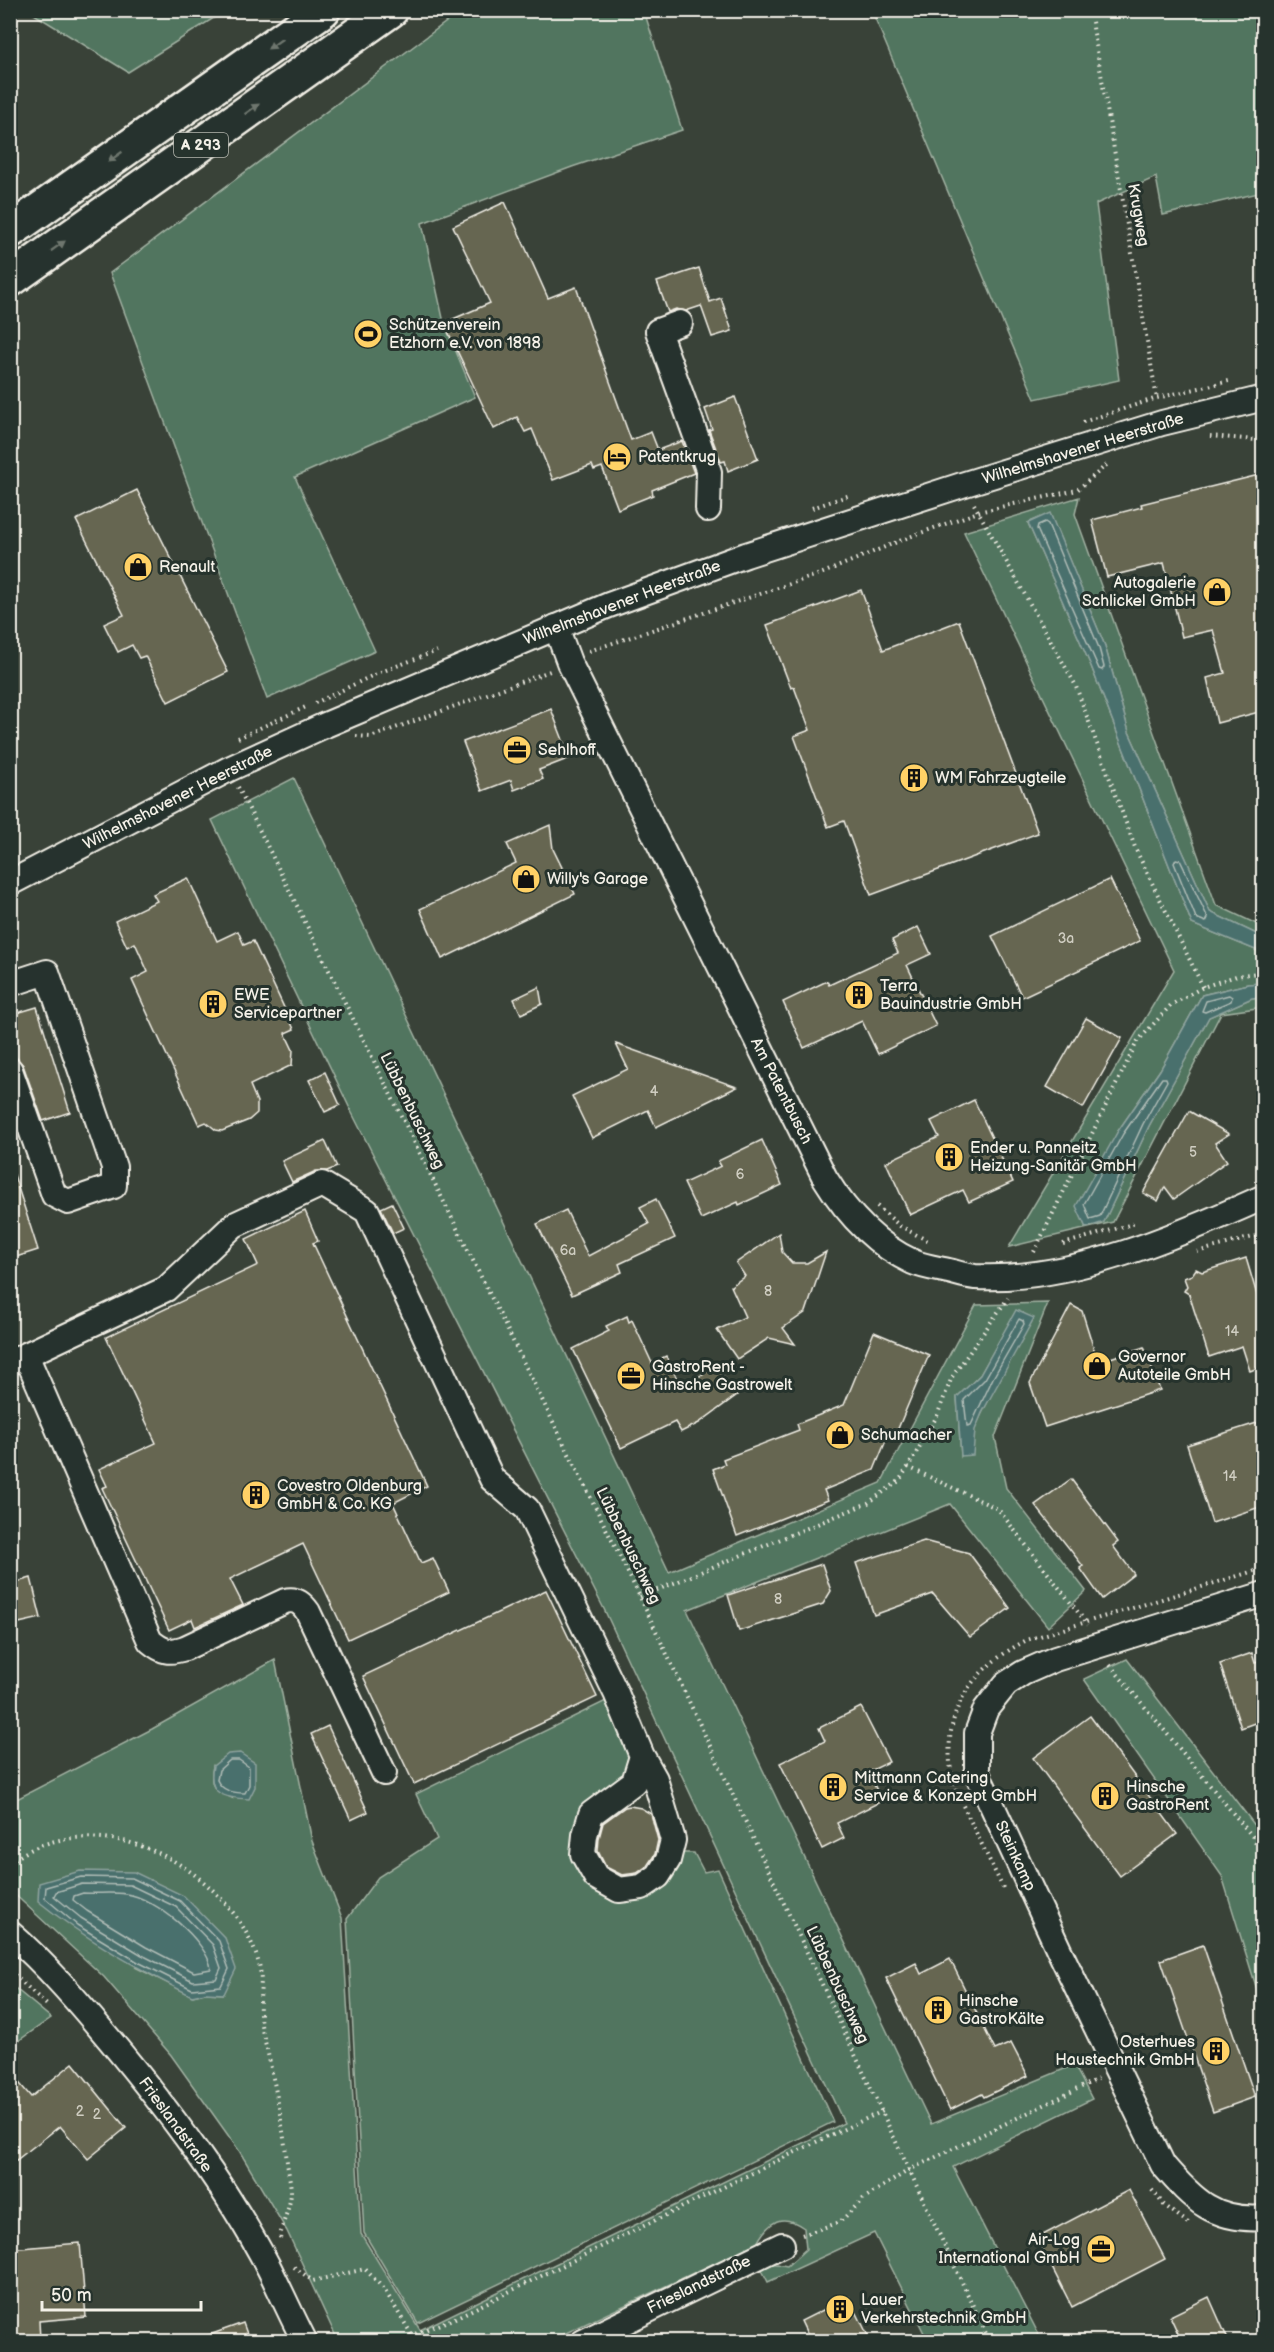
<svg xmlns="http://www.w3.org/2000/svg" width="1274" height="2352" font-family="'Balsamiq Sans',sans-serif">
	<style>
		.green { fill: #51745e; stroke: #a2b2a3; stroke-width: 1.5; fill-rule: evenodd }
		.water { fill: #4a6f6d; stroke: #8ea39e; stroke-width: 1.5 }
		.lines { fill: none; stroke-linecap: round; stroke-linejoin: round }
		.shore { stroke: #b0bdb7; stroke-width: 1.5 }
		.building { fill: #666651; stroke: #f4f1e8; stroke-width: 1.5 }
		.minor-casing { stroke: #f4f1e8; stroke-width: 28 }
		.highway-casing { stroke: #f4f1e8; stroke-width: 38 }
		.path { stroke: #f4f1e8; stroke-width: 4; stroke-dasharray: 1.5 4.5; stroke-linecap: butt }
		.minor { stroke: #26332d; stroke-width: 24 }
		.highway { stroke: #26332d; stroke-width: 33 }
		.oneway { fill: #6e766e }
		.labels { text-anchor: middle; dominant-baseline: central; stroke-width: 6; stroke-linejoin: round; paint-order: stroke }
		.number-label { font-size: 14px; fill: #d0cec2 }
		.shield { fill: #26332d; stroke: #b6b8b0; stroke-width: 1.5 }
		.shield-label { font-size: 15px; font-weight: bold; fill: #f4f1e8 }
		.street-label { font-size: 16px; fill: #f4f1e8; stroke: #26332d }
		.poi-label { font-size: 16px; fill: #f4f1e8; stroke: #26332d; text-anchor: start }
	</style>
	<rect width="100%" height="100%" fill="#394238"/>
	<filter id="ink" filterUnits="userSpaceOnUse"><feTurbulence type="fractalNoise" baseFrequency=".0167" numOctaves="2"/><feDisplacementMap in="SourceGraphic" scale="12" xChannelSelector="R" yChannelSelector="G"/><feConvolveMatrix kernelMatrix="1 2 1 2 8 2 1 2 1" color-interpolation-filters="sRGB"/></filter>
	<g filter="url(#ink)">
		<g class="green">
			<path d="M29,11h196l-97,61z"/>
			<path d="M461,11h183l38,119 -110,37 -150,56 22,100 31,74 -180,80 80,174 -108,48 -157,-426z"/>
			<path d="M872,11h391v181l-100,23 -7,-38 -60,27 23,176 -84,19z"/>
			<path d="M1079,497l-4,17 141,391 47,22v10l-53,-25 -81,-180 -24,-86 -55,-132 -22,9 63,143 101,258 71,29v30l-15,1 -46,11 -42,75 -42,61 -37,84 5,13 18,-6 45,-96 60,-109 43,-19 11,-1 1,10 -43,6 -108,209 -104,25 165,-277 -210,-438z"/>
			<path d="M294,778l375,794 212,-89 95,-178 72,-2 -53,134 11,51 80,103 -38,36 -98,-123 -263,106 244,514 143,-59 18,34 -139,68 89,174h-114l-54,-108 -106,49 -7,-14 10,-5 16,3 19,-17 -2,-21c-22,-16 -35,-7 -47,15l-208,98h-211l-51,-110 -47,-79 -69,-97 -67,-78 -93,-86v-89l141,-73 123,-69 37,181 30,77 19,316 59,96 424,-207 -240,-514 -252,-496 -140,-293zM1016,1311l17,8 -35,62 -37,75 -4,-59 23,-22zM213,1766l19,32c-19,-8 -23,-11 -19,-32zM135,1967l89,27 -19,-1 -12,3z"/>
			<path d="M1127,1659l136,177v173l-41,-133 -138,-197z"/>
			<path d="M612,1698l20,56 -3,20c-12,9 -35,21 -44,32 -35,43 7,111 60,90 5,-2 13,-3 16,-7 10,-9 15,-24 21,-36h12l10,19 14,-3 115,253 -415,201 -54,-90 -17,-314 31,-42 59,-38 -21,-45z"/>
			<path d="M10,1984l41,34 -40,28h-1z"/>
		</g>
		<g class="water">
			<path d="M1050,513l55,133 24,86 81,180 53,25v16l-71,-29 -101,-258 -63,-143z"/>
			<path d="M1263,983v14l-11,1 -43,19 -60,109 -45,96 -18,6 -10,-22 42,-75 42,-61 42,-75 46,-11z"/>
			<path d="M1016,1310l18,8 -52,95 -7,17 -2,25 -12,1 -4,-59 23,-22z"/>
			<path d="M240,1753l15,10v24l-6,12c-25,-1 -42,-4 -36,-33l15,-12z"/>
			<path d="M80,1871l54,1 50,24 41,42 11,31 -12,25 -19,-1 -13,3c-55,-28 -106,-56 -154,-95l1,-18z"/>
		</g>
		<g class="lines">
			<g class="shore">
				<path d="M1045,522l3,2 51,124 5,19 -2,3 -3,-1 -62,-140 1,-4z"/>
				<path d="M1176,859l4,1 28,58 -2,4 -10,-4 -22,-55z"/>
				<path d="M1229,995l3,2 -1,4 -26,11 -3,-1 4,-10z"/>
				<path d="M1162,1078h4l1,3 -24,43 -43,92 -10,3 -6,-15 39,-70z"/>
				<path d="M1019,1319l4,2 1,3 -31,54 -22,47 -4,1 -3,-26 21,-21z"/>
				<path d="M230,1760h9l10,7v18l-4,8c-12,0 -23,-2 -28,-13l2,-10z"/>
				<path d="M81,1877l51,1 48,23 39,40 10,28 -8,17 -29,3 -54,-27 -61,-37 -32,-27 1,-11z"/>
				<path d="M82,1884l48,1 46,22 37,38 8,23 -5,11 -23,2 -51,-26 -61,-37 -27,-22 2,-4z"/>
				<path d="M83,1893c14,1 29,-1 43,1 28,3 82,47 85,75l-17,3 -48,-25 -59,-36 -14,-11 1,-4z"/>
			</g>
		</g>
		<g class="building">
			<path d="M505,202l43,96 28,-11 55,153 20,-8 7,18 24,-9 12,32 -42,17 1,5 -35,14 -16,-42 -8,3 -2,-5 -39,15 -21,-51 -7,3 -8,-15 -23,12 -50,-106 46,-20 -37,-77z"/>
			<path d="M699,268l11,34 11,-4 11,33 -20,6 -11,-31 -15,5 -10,-2 -8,3 -11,-30z"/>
			<path d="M735,397l23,62 -30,12 -3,-10 -4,1 -12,-32 3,-1 -7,-20z"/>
			<path d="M1263,474v237l-46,12 -10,-45 18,-5 -12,-43 -31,7 -18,-74 -57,14 -15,-57 50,-13 -1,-3z"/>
			<path d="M137,490l91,182 -60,30 -23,-46 -6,2 -7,-13 -14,7 -14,-28 20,-9 -48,-95z"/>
			<path d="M861,590l22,60 76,-29 79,212 -167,62 -27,-74 -16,6 -34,-91 16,-6 -16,-43 -3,1 -24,-63z"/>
			<path d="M551,709l19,49 -31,12 4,9 -29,11 -3,-10 -29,11 -19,-49z"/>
			<path d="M550,825l3,24 22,45 -133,65 -22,-50 96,-46 -9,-19z"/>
			<path d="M188,878l29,63 21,-10 6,14 9,-4 41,88 -9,4 8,17 -1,15 -42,20 7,17v11l-8,7 -27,11 -6,-1 -10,-8 -7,3 -67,-145 16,-8 -13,-29 -8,4 -12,-26 42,-20 -4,-7z"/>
			<path d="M1110,879l30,62 -118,56 -30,-61z"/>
			<path d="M918,927l13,27 -24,11 29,61 -58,28 -16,-33 -58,27 -21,-46 44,-21 2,4 69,-32 -6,-13z"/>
			<path d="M539,987l3,17 -21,10 -7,-15z"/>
			<path d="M37,1007l33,105 -27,9 -20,-56 -7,-8 -6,-16v-26z"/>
			<path d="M1086,1018l36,20 -39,70 -36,-21z"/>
			<path d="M616,1044l121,43 -81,40 -8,-17 -56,28 -20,-42 56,-27z"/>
			<path d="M325,1072l15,33 -15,7 -16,-32z"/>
			<path d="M974,1100l39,82 -44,20 -6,-12 -53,25 -24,-53 53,-25 -8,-16z"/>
			<path d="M1189,1111l40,23 -14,9 12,18 -53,38 -9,-12 -7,14 -15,-8z"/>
			<path d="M762,1140l20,45 -43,20 -1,-3 -37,17 -17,-36 37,-17 -3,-5z"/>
			<path d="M325,1141l12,26 -10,4h-11l-24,11 -10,-21z"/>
			<path d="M14,1175l24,75 -28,9v-83z"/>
			<path d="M656,1199l19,39 -56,26 3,8 -50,23 -35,-71 29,-14 22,46 61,-32 -9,-17z"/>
			<path d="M392,1203l12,25 -11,5 -12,-25z"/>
			<path d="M305,1211l13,30 -5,2 114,243 -34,17 28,60 12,-5 16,34 -101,47 -45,-95 -73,35 13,26 -48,22 -3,-8 -23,11 -67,-142 5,-2 -8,-17 57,-26 -50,-106 152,-72 -12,-26z"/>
			<path d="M779,1233l3,19 10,11h15l19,-11 -20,60 -23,16 12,16 -26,-6 -32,21 -20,-29 28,-13 -14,-31 14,-10 -9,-13z"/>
			<path d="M1246,1258l17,57v51l-13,5 -8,-25 -33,11 -20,-63 -5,-3 3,-5 -3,-8 8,-3 4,-6 6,3z"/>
			<path d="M1071,1305l11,6 16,51 46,-15 16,43 -115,37 -15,-44z"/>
			<path d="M627,1316l2,6 3,-2 20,43 14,-7 16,33 33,-24 22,30 -38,28 -18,9 -6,-10 -54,26 -48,-99 36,-18 -3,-5z"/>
			<path d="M874,1332l55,23 -32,76 -2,-1 -4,10 -4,-2 -13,32 -50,20 4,10 -91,36 -24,-67 12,-5 -2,-5 76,-29 -2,-6 47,-19z"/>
			<path d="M1263,1421v85l-51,17 -25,-78z"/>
			<path d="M1071,1479l47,63 -5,4 21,28 -32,25 -22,-31 3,-2 -48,-61z"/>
			<path d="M924,1541l45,12 41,55 -40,29 -37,-43 -59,21 -18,-52z"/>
			<path d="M822,1564l9,27 -8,13 -84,27 -11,-36z"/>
			<path d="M31,1578l10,40 -31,7v-41z"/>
			<path d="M546,1590l51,107 -183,87 -51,-108z"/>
			<path d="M1252,1653l3,10 8,-3v60l-22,8 -21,-64z"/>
			<path d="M861,1707l28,55 -21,10 14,29 -45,22 7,15 -22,11 -42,-86 45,-22 -6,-13z"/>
			<path d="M1090,1716l87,118 -57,42 -87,-118z"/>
			<path d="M328,1726l40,86 -17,8 -40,-86z"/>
			<path d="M630,1806l11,2 10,6 7,26 -3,14 -8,12 -10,7 -15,2 -16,-8 -8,-16 1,-13 4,-15 22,-16z"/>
			<path d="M1203,1945l52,152 -42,15 -52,-152z"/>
			<path d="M950,1959l45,91 16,-7 17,33 -44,21 -2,-3 -32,16 -64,-132 30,-15 5,11z"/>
			<path d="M73,2063l53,65 -38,31 -28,-33 -50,39v-93l21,25z"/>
			<path d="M1129,2190l36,69 -93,48 -35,-69z"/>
			<path d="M80,2243l6,74 -47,4 1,18 -30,3v-93z"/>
			<path d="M849,2297l22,45h-60l-10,-21z"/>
			<path d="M1209,2297l20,45h-47l-12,-26z"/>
			<path d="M243,2323l7,19h-52v-3z"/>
		</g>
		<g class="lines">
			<g class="minor-casing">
				<g id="minor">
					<path d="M680,323l-22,8 51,141 -1,37"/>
					<path d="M556,627l13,35 256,516c22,36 49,66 88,84 9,4 21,6 31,8 10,2 21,6 31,7 96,5 202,-41 289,-80"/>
					<path d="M10,883l219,-114 94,-43 286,-121 137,-50 219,-71 197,-61 102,-25"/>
					<path d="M10,984l37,-12 67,195v19l-46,16 -14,-7 -44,-125"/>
					<path d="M26,1355l140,-66 68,-64 88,-41 45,27 125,268 35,30 89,184 26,63 -8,26 -43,32 -6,21 -2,19 13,23 23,13 23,-3 16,-11 10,-16 5,-20 -18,-61 -13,-23"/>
					<path d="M11,1362l15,-7 124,286c13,11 19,12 35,7l100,-47c11,-3 17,2 23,11l76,161"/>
					<path d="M1264,1594l-209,65 -32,14 -17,11 -20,25 -9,24v40l82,177 104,215c30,35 52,57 101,53"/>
					<path d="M10,1933c37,32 69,70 100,107 59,71 116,146 159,228 12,24 23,49 36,74"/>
					<path d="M583,2342l199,-97"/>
				</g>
			</g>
			<g class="highway-casing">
				<g id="highway">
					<path d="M10,231l313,-221"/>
					<path d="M10,280l381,-270"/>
				</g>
			</g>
			<g class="path">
				<path d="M1090,10l67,389"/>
				<path d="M1083,422l74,-24 72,-17"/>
				<path d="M1210,436l46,4 8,-2"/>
				<path d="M974,504l101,180 61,166 67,137"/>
				<path d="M812,508l38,-13"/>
				<path d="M589,651l234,-78 81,-34 74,-27 99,-22 32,-27"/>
				<path d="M315,703l63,-30 59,-22"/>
				<path d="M356,736l15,1 179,-66"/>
				<path d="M238,738l70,-32"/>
				<path d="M238,787l402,810 350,745"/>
				<path d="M877,1206l23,20 30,16"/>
				<path d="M1063,1244l73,-21"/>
				<path d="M1034,1252l103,-210 34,-37 32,-18 33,-11 28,-4"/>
				<path d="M1197,1252l67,-18"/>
				<path d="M908,1467l90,42 90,116"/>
				<path d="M640,1597l228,-94 31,-22 9,-14 29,-51 15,-39 56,-79"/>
				<path d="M1110,1665l142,171 12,20"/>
				<path d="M10,1863c32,-26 74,-30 113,-22 59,13 120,63 136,123 4,15 0,34 1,50 0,11 4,24 7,35 8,38 16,75 20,113 1,10 4,21 4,31 -1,17 -11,32 -11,49"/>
				<path d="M1003,1888l-49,-101c-16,-68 11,-115 73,-147l237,-72"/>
				<path d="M10,1971l39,36"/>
				<path d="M1152,2190l12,15 27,20"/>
				<path d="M802,2235l38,-13 23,-23 46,-29 189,-91"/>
				<path d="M294,2267l19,14 52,-12 19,20 28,46 43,-17 363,-177 65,-30"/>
			</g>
			<use href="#minor" class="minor"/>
			<use href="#highway" class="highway"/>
		</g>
		<defs><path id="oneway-solid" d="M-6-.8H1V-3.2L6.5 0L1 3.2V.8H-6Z" transform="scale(1.5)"/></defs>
		<g class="oneway">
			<use href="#oneway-solid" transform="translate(275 44) rotate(145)"/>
			<use href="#oneway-solid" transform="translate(252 109) rotate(-35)"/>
			<use href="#oneway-solid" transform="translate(115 157) rotate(145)"/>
			<use href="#oneway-solid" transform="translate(58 246) rotate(-35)"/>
		</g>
	</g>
	<defs>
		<g id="stadium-disc" transform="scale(1.5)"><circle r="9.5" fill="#ffd166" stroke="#26332d"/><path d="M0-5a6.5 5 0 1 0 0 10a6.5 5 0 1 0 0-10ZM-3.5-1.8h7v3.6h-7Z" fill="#111"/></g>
		<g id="hotel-disc" transform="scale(1.5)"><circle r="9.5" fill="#ffd166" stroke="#26332d"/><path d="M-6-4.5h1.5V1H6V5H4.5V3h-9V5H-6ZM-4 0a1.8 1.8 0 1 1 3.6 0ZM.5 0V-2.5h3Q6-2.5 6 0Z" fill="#111"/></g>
		<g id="shop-disc" transform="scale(1.5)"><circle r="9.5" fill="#ffd166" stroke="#26332d"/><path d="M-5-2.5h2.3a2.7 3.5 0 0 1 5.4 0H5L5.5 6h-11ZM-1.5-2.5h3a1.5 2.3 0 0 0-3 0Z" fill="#111"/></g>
		<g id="office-disc" transform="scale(1.5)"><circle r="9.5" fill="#ffd166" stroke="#26332d"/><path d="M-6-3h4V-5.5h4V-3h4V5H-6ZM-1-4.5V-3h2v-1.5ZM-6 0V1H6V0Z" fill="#111"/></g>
		<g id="building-disc" transform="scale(1.5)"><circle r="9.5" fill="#ffd166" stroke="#26332d"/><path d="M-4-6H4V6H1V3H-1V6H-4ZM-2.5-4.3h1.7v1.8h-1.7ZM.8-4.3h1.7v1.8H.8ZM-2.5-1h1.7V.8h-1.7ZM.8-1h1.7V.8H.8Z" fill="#111"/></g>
	</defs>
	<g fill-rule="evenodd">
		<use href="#stadium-disc" x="368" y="334"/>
		<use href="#hotel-disc" x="617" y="457"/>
		<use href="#shop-disc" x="138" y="567"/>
		<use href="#shop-disc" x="1217" y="592"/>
		<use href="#office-disc" x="517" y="750"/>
		<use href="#building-disc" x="914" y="778"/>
		<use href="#shop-disc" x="526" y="879"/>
		<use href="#building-disc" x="859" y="995"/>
		<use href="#building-disc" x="213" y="1004"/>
		<use href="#building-disc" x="949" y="1157"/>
		<use href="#shop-disc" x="1097" y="1366"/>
		<use href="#office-disc" x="631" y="1376"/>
		<use href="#shop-disc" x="840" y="1435"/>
		<use href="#building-disc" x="256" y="1495"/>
		<use href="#building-disc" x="833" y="1787"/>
		<use href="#building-disc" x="1105" y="1796"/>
		<use href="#building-disc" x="938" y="2010"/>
		<use href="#building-disc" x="1216" y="2051"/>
		<use href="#office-disc" x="1101" y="2249"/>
		<use href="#building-disc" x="840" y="2309"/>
	</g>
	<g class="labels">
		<g class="number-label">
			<text x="1066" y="938">3a</text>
			<text x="654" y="1091">4</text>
			<text x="1193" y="1152">5</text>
			<text x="740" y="1174">6</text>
			<text x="568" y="1250">6a</text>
			<text x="768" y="1291">8</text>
			<text x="1232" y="1331">14</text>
			<text x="1230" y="1476">14</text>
			<text x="778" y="1599">8</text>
			<text x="80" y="2111">2</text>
			<text x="97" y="2114">2</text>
		</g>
		<rect class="shield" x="174" y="133" width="54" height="24" rx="4.5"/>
		<g class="shield-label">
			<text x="201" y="145">A 293</text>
		</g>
		<g class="street-label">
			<text transform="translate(1138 215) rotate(80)">Krugweg</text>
			<text transform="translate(1083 449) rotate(-17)">Wilhelmshavener Heerstraße</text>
			<text transform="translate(622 603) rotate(-21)">Wilhelmshavener Heerstraße</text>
			<text transform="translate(178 798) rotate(-27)">Wilhelmshavener Heerstraße</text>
			<text transform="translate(781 1091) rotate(63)">Am Patentbusch</text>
			<text transform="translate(412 1111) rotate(64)">Lübbenbuschweg</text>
			<text transform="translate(628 1546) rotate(64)">Lübbenbuschweg</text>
			<text transform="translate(1015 1856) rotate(65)">Steinkamp</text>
			<text transform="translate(837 1985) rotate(65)">Lübbenbuschweg</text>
			<text transform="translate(175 2125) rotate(54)">Frieslandstraße</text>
			<text transform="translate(699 2285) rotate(-26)">Frieslandstraße</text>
		</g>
		<g class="poi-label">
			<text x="389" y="325">Schützenverein<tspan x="389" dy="18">Etzhorn e.V. von 1898</tspan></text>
			<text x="638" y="457">Patentkrug</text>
			<text x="159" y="567">Renault</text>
			<text x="1196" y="583" text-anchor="end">Autogalerie<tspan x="1196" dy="18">Schlickel GmbH</tspan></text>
			<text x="538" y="750">Sehlhoff</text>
			<text x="935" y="778">WM Fahrzeugteile</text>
			<text x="547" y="879">Willy's Garage</text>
			<text x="880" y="986">Terra<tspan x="880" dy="18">Bauindustrie GmbH</tspan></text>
			<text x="234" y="995">EWE<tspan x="234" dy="18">Servicepartner</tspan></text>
			<text x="970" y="1148">Ender u. Panneitz<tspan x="970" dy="18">Heizung-Sanitär GmbH</tspan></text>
			<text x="1118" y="1357">Governor<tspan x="1118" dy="18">Autoteile GmbH</tspan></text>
			<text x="652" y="1367">GastroRent -<tspan x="652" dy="18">Hinsche Gastrowelt</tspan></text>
			<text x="861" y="1435">Schumacher</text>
			<text x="277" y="1486">Covestro Oldenburg<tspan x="277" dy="18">GmbH &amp; Co. KG</tspan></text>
			<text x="854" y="1778">Mittmann Catering<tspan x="854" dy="18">Service &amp; Konzept GmbH</tspan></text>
			<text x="1126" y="1787">Hinsche<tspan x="1126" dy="18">GastroRent</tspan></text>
			<text x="959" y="2001">Hinsche<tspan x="959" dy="18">GastroKälte</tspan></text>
			<text x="1195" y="2042" text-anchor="end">Osterhues<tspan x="1195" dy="18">Haustechnik GmbH</tspan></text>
			<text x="1080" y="2240" text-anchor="end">Air-Log<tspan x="1080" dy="18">International GmbH</tspan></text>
			<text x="861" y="2300">Lauer<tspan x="861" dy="18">Verkehrstechnik GmbH</tspan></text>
		</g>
	</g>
	<rect width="1274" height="2352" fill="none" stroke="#26332d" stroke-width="36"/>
	<rect x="18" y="18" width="1238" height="2316" fill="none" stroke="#f4f1e8" stroke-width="2" filter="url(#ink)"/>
	<path d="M42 2301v9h159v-9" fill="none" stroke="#f4f1e8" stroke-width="3"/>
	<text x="51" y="2301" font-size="18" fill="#f4f1e8" stroke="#26332d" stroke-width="4.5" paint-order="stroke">50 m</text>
</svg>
